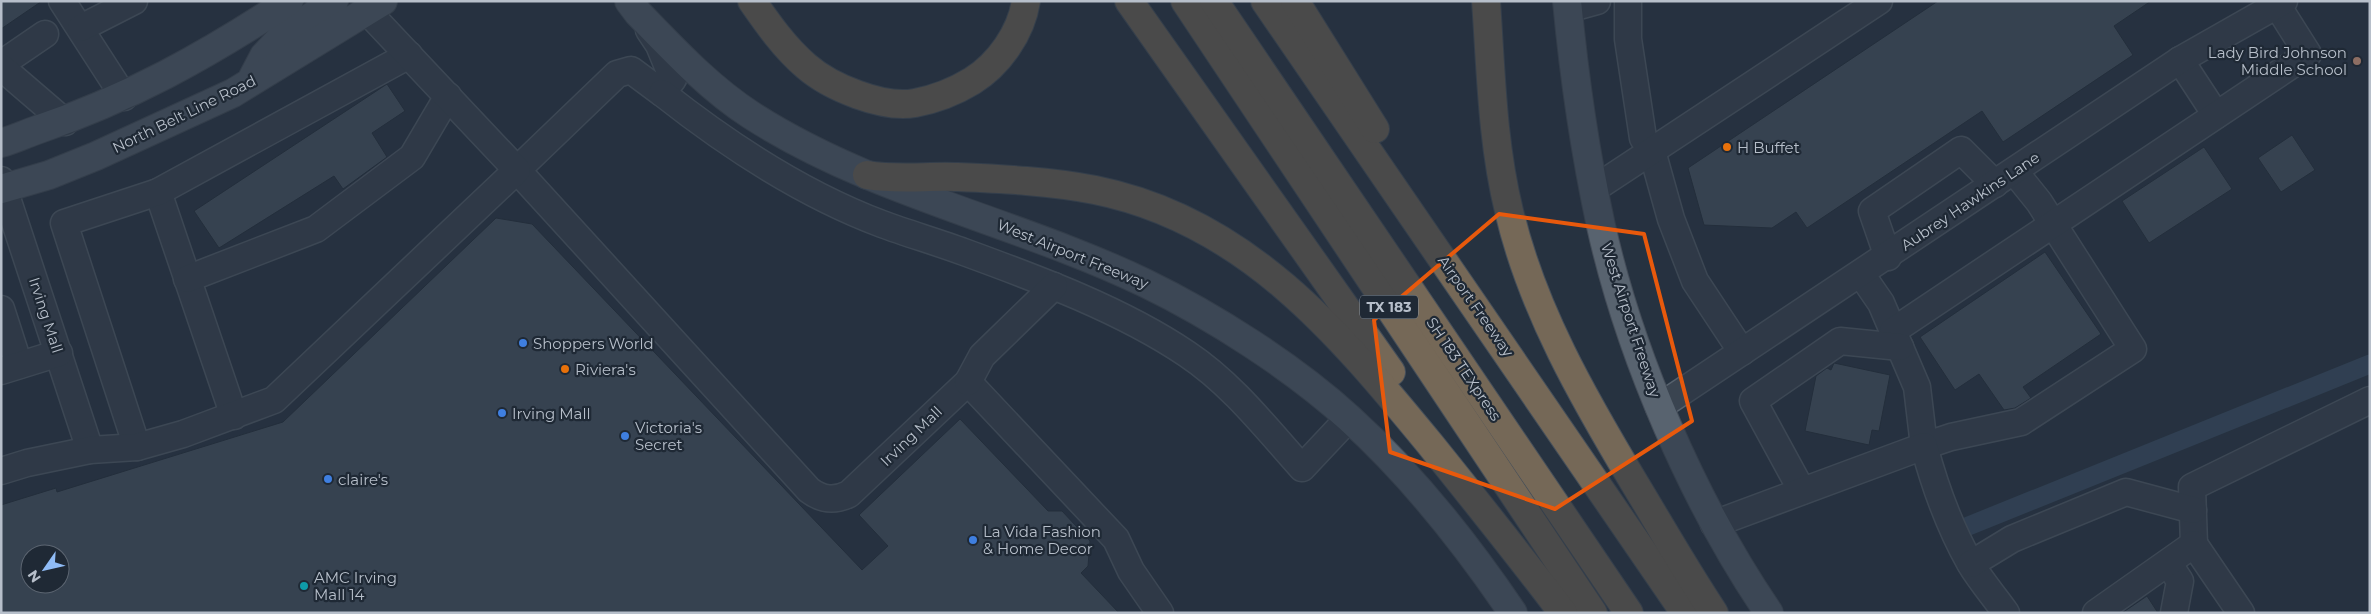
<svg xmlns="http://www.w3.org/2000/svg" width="2371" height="614" font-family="Montserrat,sans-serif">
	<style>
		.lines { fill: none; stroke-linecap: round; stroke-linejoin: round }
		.canal { stroke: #3c5168; stroke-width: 19 }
		.building { fill: #4a5865; stroke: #212b37; fill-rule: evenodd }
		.minor-casing { stroke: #58626d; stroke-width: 29 }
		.major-casing { stroke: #444d59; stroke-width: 30 }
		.highway-casing { stroke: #454f5a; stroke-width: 30 }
		.minor { stroke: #3a4450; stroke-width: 26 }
		.major { stroke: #58636f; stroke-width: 28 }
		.highway { stroke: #756857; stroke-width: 28 }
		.marked { fill: none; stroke: #e8590c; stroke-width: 4; stroke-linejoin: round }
		.education-dot { fill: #8d6e63; stroke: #1f2935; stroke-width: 2 }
		.food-dot { fill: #e8710a; stroke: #1f2935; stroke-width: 2 }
		.shop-dot { fill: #3f7fe0; stroke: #1f2935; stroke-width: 2 }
		.culture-dot { fill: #0f9aa8; stroke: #1f2935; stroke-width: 2 }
		.labels { text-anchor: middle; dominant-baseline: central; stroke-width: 4.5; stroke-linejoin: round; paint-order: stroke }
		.shield { fill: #1f2935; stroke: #89929d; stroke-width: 1 }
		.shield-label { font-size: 14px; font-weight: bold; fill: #b7bfca }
		.poi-label { font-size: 15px; fill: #b7bfca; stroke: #1f2935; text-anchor: start }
		.street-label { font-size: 15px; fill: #b7bfca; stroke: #1f2935 }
	</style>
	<rect width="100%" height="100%" fill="#263240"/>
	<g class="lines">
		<path class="canal" d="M1966,527l404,-163"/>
	</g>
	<g class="building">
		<path d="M1,1h41l-41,28z"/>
		<path d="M1938,1h213l-37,25 19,29 -130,87 -21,-31 -175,117 -11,-16 -24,16 -68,-3 -16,-57z"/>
		<path d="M387,84l18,27 -33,22 15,24 -44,32 -9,-13 -115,72 -25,-37z"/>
		<path d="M2292,135l23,35 -34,22 -23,-34z"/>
		<path d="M2204,147l28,42 -83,54 -27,-42z"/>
		<path d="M496,218l36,6 330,346 26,-24 -29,-31 101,-96 88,92h14l28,30 -2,25 -7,7 38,40h-1118v-108l55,-17 1,4 226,-70zM30,554h30v30h-30z"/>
		<path d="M2045,252l56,82 -78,53 8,11 -16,10 -11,2 -25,-36 -24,16 -35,-53z"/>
		<path d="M1834,363l56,12 -11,56 -7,-1 -3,15 -64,-14 11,-55 11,-8 4,2z"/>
		<path d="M2147,596l11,17h-36z"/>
	</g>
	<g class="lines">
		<g class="minor-casing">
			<g id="minor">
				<path d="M62,1l62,96"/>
				<path d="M1628,1v38l15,99 9,13 19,68 24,62 47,71"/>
				<path d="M1568,9l29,-8"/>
				<path d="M81,28l53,-27"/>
				<path d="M649,30l10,15 14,34 -11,14 -31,-23 -14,4 -100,96 292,320c13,10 26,11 40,4l119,-112 148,157 15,32 29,42"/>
				<path d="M2180,60l36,55"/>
				<path d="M1,64l44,-30"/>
				<path d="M1,67l64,55"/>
				<path d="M662,93c67,53 140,101 220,131 27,10 55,18 82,28 74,27 158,58 223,102 45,30 79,74 115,114l47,-50"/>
				<path d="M1,180l89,270"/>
				<path d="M1594,189l285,-188"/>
				<path d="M158,192l76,224"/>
				<path d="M1888,257l-16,-46 89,-61 34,34"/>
				<path d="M1861,274l20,29 36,84 7,59 27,-9 70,-15 112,-73 -94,-147 -25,-31"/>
				<path d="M187,279l129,-50 96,-72 36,-61"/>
				<path d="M1,309l18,56"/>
				<path d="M1893,331l415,-277 -31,-49"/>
				<path d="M1,371l58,-18"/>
				<path d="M968,382l14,-26 72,-70"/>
				<path d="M1659,407l521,-347 104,-59"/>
				<path d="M137,447l-73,-224 94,-31 251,-137"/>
				<path d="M1,471l26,-8 63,-13 47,-3 46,-13 91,-34 243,-230 -150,-159"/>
				<path d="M1802,491l-49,-90 87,-60 60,6"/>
				<path d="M1714,524l210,-78c11,41 25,80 46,117 10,17 24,33 36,50"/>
				<path d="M2194,544l-2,-57 178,-87"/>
				<path d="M2168,563l12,18 -6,32"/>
				<path d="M1971,564l41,-25 114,-47 67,18"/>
				<path d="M2096,613l98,-69 47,69"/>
			</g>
		</g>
		<g class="major-casing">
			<g id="major">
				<path d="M629,1l9,12c35,36 70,74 113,102 121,78 265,106 394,168 68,33 148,84 204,135 63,57 116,124 164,195"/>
				<path d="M1567,1c7,75 18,151 34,225 29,130 93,277 168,387"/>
				<path d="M253,77l11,-21 18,-19 52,-36"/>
				<path d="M1,143c11,-3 22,-8 33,-12 94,-32 172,-75 255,-130"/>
				<path d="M1,189l48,-14 47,-19 137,-63 150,-92"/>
			</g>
		</g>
		<g class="highway-casing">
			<g id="highway">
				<path d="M752,1c16,23 32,46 54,65 24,21 77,43 109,37 21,-4 39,-11 57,-22 27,-17 49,-48 54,-80"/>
				<path d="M1129,1l262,371"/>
				<path d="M1185,1l408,612"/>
				<path d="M1214,1l415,612"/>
				<path d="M1265,1l420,612"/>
				<path d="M1295,1l80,128"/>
				<path d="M1486,1c5,70 6,141 23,210 23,98 75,188 126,273 26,43 51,87 79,129"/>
				<path d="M867,175c29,5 59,1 88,2 46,2 95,4 140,13 150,30 243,142 335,254 45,56 90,112 133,169"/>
			</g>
		</g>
		<use href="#minor" class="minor"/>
		<use href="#major" class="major"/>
		<use href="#highway" class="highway"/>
	</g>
	<path d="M0 0H2371V614H0ZM1499,214l145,20 48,187 -137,88 -165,-57 -16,-132z" fill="#263240" fill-opacity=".55" fill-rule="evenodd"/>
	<path class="marked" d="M1499,214l145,20 48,187 -137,88 -165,-57 -16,-132z"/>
	<circle class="education-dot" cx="2357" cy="61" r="5"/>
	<g class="food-dot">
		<circle cx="1727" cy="147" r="5"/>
		<circle cx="565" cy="369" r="5"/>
	</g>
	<g class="shop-dot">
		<circle cx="523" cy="343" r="5"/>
		<circle cx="502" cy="413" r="5"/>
		<circle cx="625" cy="436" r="5"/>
		<circle cx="328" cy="479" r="5"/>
		<circle cx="973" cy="540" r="5"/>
	</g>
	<circle class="culture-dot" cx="304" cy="586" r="5"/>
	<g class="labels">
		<rect class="shield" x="1360" y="295.5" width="58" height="23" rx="4"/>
		<g class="shield-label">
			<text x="1389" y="307">TX 183</text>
		</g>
		<g class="poi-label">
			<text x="2347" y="52" text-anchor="end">Lady Bird Johnson<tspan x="2347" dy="17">Middle School</tspan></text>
			<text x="1737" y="147">H Buffet</text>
			<text x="533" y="343">Shoppers World</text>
			<text x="575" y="369">Riviera's</text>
			<text x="512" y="413">Irving Mall</text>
			<text x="635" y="427">Victoria's<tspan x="635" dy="17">Secret</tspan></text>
			<text x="338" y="479">claire's</text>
			<text x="983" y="531">La Vida Fashion<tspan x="983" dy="17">&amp; Home Decor</tspan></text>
			<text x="314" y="577">AMC Irving<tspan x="314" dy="17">Mall 14</tspan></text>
		</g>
		<g class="street-label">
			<text transform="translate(184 114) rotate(-26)">North Belt Line Road</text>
			<text transform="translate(1970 201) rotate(-34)">Aubrey Hawkins Lane</text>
			<text transform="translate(1073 254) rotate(22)">West Airport Freeway</text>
			<text transform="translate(1476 306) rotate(55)">Airport Freeway</text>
			<text transform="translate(46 315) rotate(72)">Irving Mall</text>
			<text transform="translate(1631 320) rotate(72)">West Airport Freeway</text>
			<text transform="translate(1464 369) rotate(56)">SH 183 TEXpress</text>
			<text transform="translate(911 436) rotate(-44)">Irving Mall</text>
		</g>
	</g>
	<rect width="2371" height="614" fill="none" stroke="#b7bfca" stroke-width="5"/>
	<g transform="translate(45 569) rotate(236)"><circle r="24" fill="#1f2935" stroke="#5c6571"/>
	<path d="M0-4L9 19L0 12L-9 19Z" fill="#90bcf6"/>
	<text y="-8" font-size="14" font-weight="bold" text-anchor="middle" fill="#b7bfca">N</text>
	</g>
</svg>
